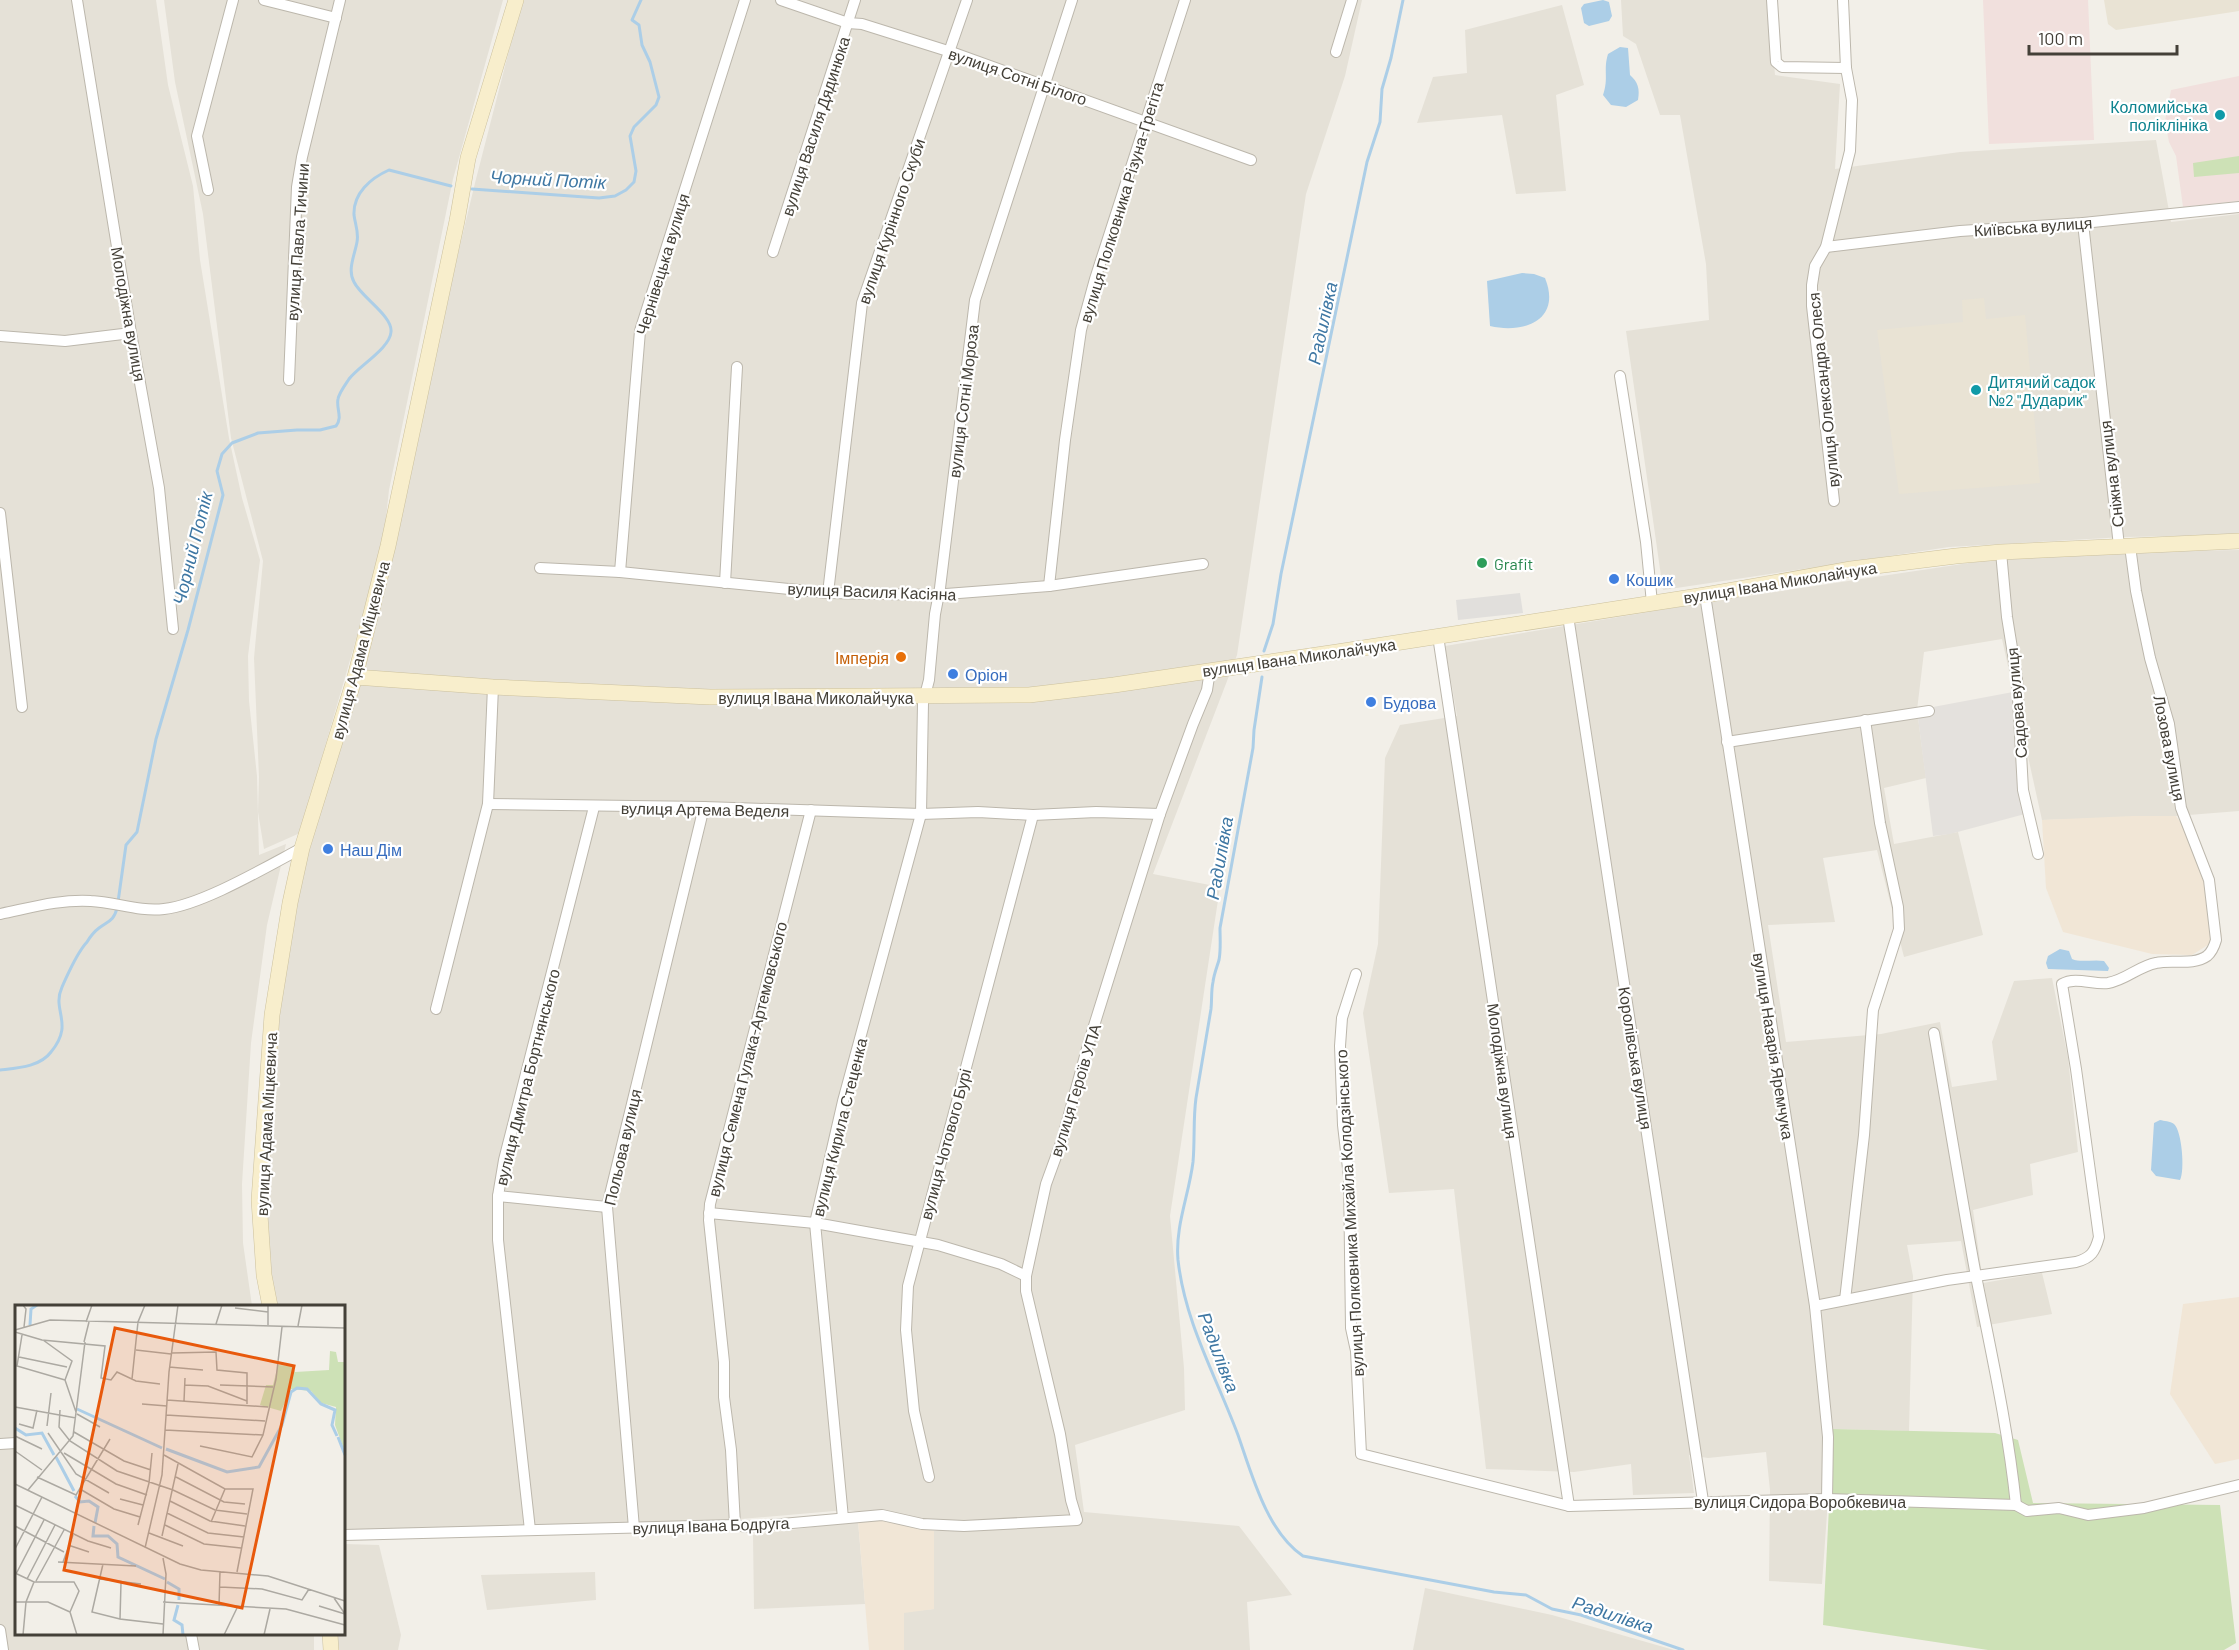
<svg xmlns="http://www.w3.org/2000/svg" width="2239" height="1650" font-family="Barlow,sans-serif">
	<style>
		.residential { fill: #e5e1d7 }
		.commercial { fill: #f1e6d6 }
		.industrial { fill: #e4e1dd }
		.education { fill: #e9e3d4 }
		.medical { fill: #f1e0dd }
		.green { fill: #cde1b6 }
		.parking { fill: #e1dfdc }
		.water { fill: #accee7 }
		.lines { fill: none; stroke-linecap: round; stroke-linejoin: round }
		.stream { stroke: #accee7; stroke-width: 3 }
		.street-casing { stroke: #bcb7ac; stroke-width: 12 }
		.secondary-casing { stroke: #ccc19d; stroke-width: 16 }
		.street { stroke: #fff; stroke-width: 10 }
		.secondary { stroke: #f8eecc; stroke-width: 15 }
		.culture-dot { fill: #0f9aa8; stroke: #fff; stroke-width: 2 }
		.leisure-dot { fill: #2e9e5b; stroke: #fff; stroke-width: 2 }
		.shop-dot { fill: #3f7fe0; stroke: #fff; stroke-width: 2 }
		.food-dot { fill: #e8710a; stroke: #fff; stroke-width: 2 }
		.labels { text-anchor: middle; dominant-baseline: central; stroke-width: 4.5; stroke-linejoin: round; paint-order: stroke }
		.street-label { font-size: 16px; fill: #444038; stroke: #fff }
		.culture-label { font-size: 16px; fill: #0d838f; stroke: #fff; text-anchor: end }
		.leisure-label { font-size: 16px; fill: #27864d; stroke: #fff; text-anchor: start }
		.shop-label { font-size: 16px; fill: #366cbe; stroke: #fff; text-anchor: start }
		.food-label { font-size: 16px; fill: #c56008; stroke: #fff; text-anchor: end }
		.water-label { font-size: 18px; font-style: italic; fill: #3e77a3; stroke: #fff }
		.inset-river { fill: none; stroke: #accee7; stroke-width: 3 }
		.inset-road { fill: none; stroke: #aca9a2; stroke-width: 1.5 }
		.view { fill: #e8590c; fill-opacity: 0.15; stroke: #e8590c; stroke-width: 3 }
		.inset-edge { fill: none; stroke: #444038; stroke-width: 3 }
	</style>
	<rect width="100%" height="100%" fill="#f2efe8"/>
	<g class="residential">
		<path d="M0,0h156l12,85 25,101 7,74 29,178 13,60 18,62 -12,96 1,45 8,75 2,79 27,-11 -19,81 -16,118 -9,141 1,59 9,63h-236v328h298v16h-314z"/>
		<path d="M164,0h339l-50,179 -64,311 -6,56 -83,287 -36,16 -6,-37 1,-35 -5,-119 9,-97 -32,-123 -28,-224 -28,-132z"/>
		<path d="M522,0h840l-17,76 -39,118 -69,461 -84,219 67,13 -50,329 14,152 1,42 -110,35 9,67 155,14 53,69 -45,7 3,48h-346v-38l30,-3v-78l84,-11h-85l-87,-10 -151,13 -351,9v-226h-70l-11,-107 15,-189 26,-154 123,-473 48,-200z"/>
		<path d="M1621,0h148l6,75 65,9 -5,85 125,-17 196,-12 15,82 68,-8v321l-115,2 -175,10 -286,43 -37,-259 83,-11 -3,-56 -26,-149h-20l-24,-71 -13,-8z"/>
		<path d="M1562,5l22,80 -28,10 10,96 -50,3 -14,-79 -85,8 16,-46 34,-4 -2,-43z"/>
		<path d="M2239,550v261l-63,5 -134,4 -40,-181 -78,13 -7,58 9,68 -42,10 10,56 64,-12 25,103 -79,22 -27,-107 -54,8 12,64 -67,3 18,117 95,-8 59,-12 12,65 45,-7 -5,-38 22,-61 38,-3 16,80 10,94 -48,12 3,31 -60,15 10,73 59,-10 10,41 -75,13 -16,-86 -54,4 6,31 -4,155 -76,-2 -11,155 -53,-3 1,-91 -4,-38 -58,6 -19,-3 5,38 -61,2 -2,-31 -57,8 -88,-3 -32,-280 -65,4 -26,-180 15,-69 7,-186 15,-33 57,-9 -12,-70 270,-45 274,-41 129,-8z"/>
		<path d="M858,1521l7,83 -111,5 -1,-74z"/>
		<path d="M344,1544l35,1 22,90 -3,15h-74l1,-16h19z"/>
		<path d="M595,1572l1,28 -109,10 -6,-35z"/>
		<path d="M1425,1588l127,27 122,35h-261z"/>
	</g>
	<g class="commercial">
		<path d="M2132,816h44l28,40 18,80 -30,19 -40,-1 -89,-22 -17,-44 -4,-68z"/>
		<path d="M2239,1297v162l-24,5 -45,-70 13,-90z"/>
		<path d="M886,1520l48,11v78l-30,4v37h-35l-11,-129z"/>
	</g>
	<path class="industrial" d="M2013,692l12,122 -75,20 -17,2 -16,-126z"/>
	<g class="education">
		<path d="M2104,0h135v11l-123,19 -8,-6z"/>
		<path d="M1984,298l2,21 39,-4 15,168 -141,11 -22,-164 86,-8 -1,-22z"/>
	</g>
	<g class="medical">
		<path d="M1983,0h105l6,140 -105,4z"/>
		<path d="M2239,76v125l-56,6 -7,-51 -7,-14 -4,-21 6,-31z"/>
	</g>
	<g class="green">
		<path d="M2239,156v17l-45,4 -1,-14z"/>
		<path d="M1833,1429l162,4 23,7 15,63 187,2 16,138 -12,7h-236l-165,-25z"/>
	</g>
	<path class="parking" d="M1520,593l3,20 -65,7 -2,-20z"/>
	<g class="water">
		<path d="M1603,0l6,2 3,14 -3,5 -20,5 -5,-3 -3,-15 3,-4z"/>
		<path d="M1620,47l8,1 2,27c8,7 10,14 8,25l-12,7 -15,-2 -8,-10c6,-17 0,-25 5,-41z"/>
		<path d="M1522,273l12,1 11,4c17,42 -21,56 -55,48l-3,-45z"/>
		<path d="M2060,949l9,2 3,8c9,4 21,0 32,2l5,7 -1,3 -60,-2 -2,-6 2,-7z"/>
		<path d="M2160,1120c4,1 10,1 14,4 8,7 11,47 6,56l-24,-4 -5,-6 3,-47z"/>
	</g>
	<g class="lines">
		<g class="stream">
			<path d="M472,189l127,9 16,-2 11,-6 8,-8 2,-11 -6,-35 4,-9 22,-22 3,-8 -9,-35 -8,-17 -3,-20 -7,-5 9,-20"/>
			<path d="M1264,651l9,-27 8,-50 86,-412 13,-40 2,-33 9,-31 12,-58"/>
			<path d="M1262,677l-8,53 -1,18 -33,180c0,10 1,22 -1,32 -2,7 -5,14 -6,22 -2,9 -1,18 -2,27 -5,30 -10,59 -15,89 -3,21 -1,43 -3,64 -4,33 -18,64 -15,98 7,63 38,116 60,175 14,40 29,97 65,121l191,36 32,3 26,14 29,6 102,35"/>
			<path d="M118,902l8,-57 11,-13 19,-93 32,-109 35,-135 -6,-24 5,-17 10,-11 26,-10 39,-3h23l16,-4c7,-9 0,-17 2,-27 1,-6 7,-14 11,-20 10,-13 41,-31 42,-47 2,-16 -30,-35 -37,-50 -7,-12 1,-28 3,-40 2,-10 -2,-18 -3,-27 -1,-22 17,-37 35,-45l62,16"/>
			<path d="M0,1070c17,-2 40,-3 51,-18 24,-29 0,-41 11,-65 7,-15 14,-33 25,-45 3,-5 8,-11 12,-14 9,-7 15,-7 18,-20"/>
		</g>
		<g class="street-casing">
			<g id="street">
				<path d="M77,0l54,333 28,155 14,141"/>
				<path d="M264,0l72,18"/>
				<path d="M781,0l67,23 14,1 89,28 300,108"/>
				<path d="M1772,0l4,62 6,5 64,1 6,32 -2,51 -24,96 -11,19 -3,19v21l22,195"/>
				<path d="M1843,0l3,68"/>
				<path d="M1336,52l16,-52"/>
				<path d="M208,190l-11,-54 36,-136"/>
				<path d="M2083,223l36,323"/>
				<path d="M1826,247l134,-16 123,-8 156,-16"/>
				<path d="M773,252l82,-252"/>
				<path d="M0,336l65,5 66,-8"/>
				<path d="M1620,376l26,166 6,61"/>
				<path d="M289,380l8,-193 5,-30 38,-157"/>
				<path d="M0,513l22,194"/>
				<path d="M2001,552l6,65 10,62 6,111 15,64"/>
				<path d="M540,568l80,4 208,21 105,2 116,-9 154,-22"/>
				<path d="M620,572l20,-241 105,-331"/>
				<path d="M725,583l12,-216"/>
				<path d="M1049,586l16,-146 16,-110 14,-51 90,-279"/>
				<path d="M828,593l34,-290 105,-303"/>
				<path d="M1705,595l110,711 13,131 -1,62"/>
				<path d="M1568,616l135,885"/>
				<path d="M1438,636l131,870"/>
				<path d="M1727,742l202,-31"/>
				<path d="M488,804l216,3 217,7 57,-2 55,3 63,-3 64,2"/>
				<path d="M0,914c30,-6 60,-15 91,-13 24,1 48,11 73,8 38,-4 102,-42 138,-61"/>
				<path d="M1356,974l-14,44 -2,28 3,79 6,52 2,151 5,23 5,103 208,52 258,-7 189,6 11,6 32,-3 29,7 56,-7 95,-23"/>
				<path d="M436,1009l52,-205 5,-117"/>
				<path d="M1934,1033c14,81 27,162 42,243 15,76 32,151 40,229"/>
				<path d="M498,1196l109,11"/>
				<path d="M709,1213l106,10 123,22 63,19 25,12"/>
				<path d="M1845,1300l19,-165 9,-125 26,-81 -1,-22 -18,-84 -15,-103"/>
				<path d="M1815,1306l132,-26 129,-18c15,-4 19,-10 23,-25l-23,-168 -14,-85c14,-8 31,1 46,-1 18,-3 31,-17 48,-20 15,-4 37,3 51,-7 5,-4 7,-9 9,-16l-7,-60 -28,-72 -12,-84 -19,-66 -14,-67 -6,-45"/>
				<path d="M0,1444l16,-1"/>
				<path d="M929,1477l-15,-66 -8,-81 2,-44 125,-471"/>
				<path d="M843,1518l-28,-295 28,-122 78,-287 2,-111 6,-23 6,-66 5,-26 35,-288 97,-300"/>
				<path d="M735,1525l-4,-75 -7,-53v-35l-15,-142 1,-16 101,-394"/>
				<path d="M634,1528l-27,-321 97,-400"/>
				<path d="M530,1530l-32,-290v-44l6,-36 90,-353"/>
				<path d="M344,1535l391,-10 13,2 134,-12 40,9 42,2 113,-6 -6,-20 -11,-66 -34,-143v-15l20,-92 16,-44 26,-95 72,-231 33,-90 14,-34 3,-20"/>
				<path d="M0,1630l3,20"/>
				<path d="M191,1634l3,16"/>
			</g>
		</g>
		<g class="secondary-casing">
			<g id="secondary">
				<path d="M355,677l138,10 217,10 319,-2 85,-10 223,-33 368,-57 146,-26 105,-13 45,-4 238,-11"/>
				<path d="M270,1306l-6,-31 -5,-75 13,-185 18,-112 12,-55 53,-171 33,-131 69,-325 11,-63 48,-158"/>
				<path d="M330,1634l1,16"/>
			</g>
		</g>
		<use href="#street" class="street"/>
		<use href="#secondary" class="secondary"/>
	</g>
	<g class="culture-dot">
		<circle cx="2220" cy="115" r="6"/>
		<circle cx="1976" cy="390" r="6"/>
	</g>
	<circle class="leisure-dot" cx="1482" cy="563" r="6"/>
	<g class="shop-dot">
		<circle cx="1614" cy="579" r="6"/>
		<circle cx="953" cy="674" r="6"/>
		<circle cx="1371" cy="702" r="6"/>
		<circle cx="328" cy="849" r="6"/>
	</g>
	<circle class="food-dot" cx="901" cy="657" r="6"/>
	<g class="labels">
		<g class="street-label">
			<text transform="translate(1018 76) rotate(19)">вулиця Сотні Білого</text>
			<text transform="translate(815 126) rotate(-72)">вулиця Василя Дядинюка</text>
			<text transform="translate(1121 202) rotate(-73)">вулиця Полковника Різуна-Грегіта</text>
			<text transform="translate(891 221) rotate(-71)">вулиця Курінного Скуби</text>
			<text transform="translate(2033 226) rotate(-4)">Київська вулиця</text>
			<text transform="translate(297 242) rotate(-86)">вулиця Павла Тичини</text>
			<text transform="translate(662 264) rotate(-73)">Чернівецька вулиця</text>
			<text transform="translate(129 314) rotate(80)">Молодіжна вулиця</text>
			<text transform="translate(1823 390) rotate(-96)">вулиця Олександра Олеся</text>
			<text transform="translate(963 401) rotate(-83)">вулиця Сотні Мороза</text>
			<text transform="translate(2111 474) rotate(-97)">Сніжна вулиця</text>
			<text transform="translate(1780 582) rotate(-9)">вулиця Івана Миколайчука</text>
			<text transform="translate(872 591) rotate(2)">вулиця Василя Касіяна</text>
			<text transform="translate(360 650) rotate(-75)">вулиця Адама Міцкевича</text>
			<text transform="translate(1299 657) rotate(-8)">вулиця Івана Миколайчука</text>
			<text x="816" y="697">вулиця Івана Миколайчука</text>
			<text transform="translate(2016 703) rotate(-95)">Садова вулиця</text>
			<text transform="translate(2170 748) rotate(79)">Лозова вулиця</text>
			<text transform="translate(705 809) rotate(1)">вулиця Артема Веделя</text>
			<text transform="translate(1774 1046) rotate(81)">вулиця Назарія Яремчука</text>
			<text transform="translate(1636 1058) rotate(81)">Королівська вулиця</text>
			<text transform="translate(747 1059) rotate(-76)">вулиця Семена Гулака-Артемовського</text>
			<text transform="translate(1503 1071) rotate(82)">Молодіжна вулиця</text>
			<text transform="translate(527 1077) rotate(-76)">вулиця Дмитра Бортнянського</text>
			<text transform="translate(1075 1090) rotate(-73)">вулиця Героїв УПА</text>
			<text transform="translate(266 1124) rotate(-87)">вулиця Адама Міцкевича</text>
			<text transform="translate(839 1127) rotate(-76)">вулиця Кирила Стеценка</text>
			<text transform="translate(945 1144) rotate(-75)">вулиця Чотового Бурі</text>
			<text transform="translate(622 1147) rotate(-77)">Польова вулиця</text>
			<text transform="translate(1349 1213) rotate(-93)">вулиця Полковника Михайла Колодзінського</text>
			<text x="1800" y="1501">вулиця Сидора Воробкевича</text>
			<text transform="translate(711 1525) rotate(-2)">вулиця Івана Бодруга</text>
		</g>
		<g class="culture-label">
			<text x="2208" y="106">Коломийська<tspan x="2208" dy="18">поліклініка</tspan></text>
			<text x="1988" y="381" text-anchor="start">Дитячий садок<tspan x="1988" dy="18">№2 "Дударик"</tspan></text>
		</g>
		<g class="leisure-label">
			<text x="1494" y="563">Grafit</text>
		</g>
		<g class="shop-label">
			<text x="1626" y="579">Кошик</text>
			<text x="965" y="674">Оріон</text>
			<text x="1383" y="702">Будова</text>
			<text x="340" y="849">Наш Дім</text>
		</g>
		<g class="food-label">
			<text x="889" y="657">Імперія</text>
		</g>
		<g class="water-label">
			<text transform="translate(548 179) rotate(3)">Чорний Потік</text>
			<text transform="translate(1322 323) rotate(-78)">Радилівка</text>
			<text transform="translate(192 548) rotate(-76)">Чорний Потік</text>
			<text transform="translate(1219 858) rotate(-80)">Радилівка</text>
			<text transform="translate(1219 1352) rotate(69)">Радилівка</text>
			<text transform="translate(1613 1614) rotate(18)">Радилівка</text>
		</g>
	</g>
	<g transform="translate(15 1305)">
		<rect width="330" height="330" fill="#f2efe8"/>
		<path d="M315,46l6,1 2,10h7v90l-10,-27 1,-18 -15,-4 -10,-12 -20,-2 -10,22 -21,-6 6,-20h7l5,-20 15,1 2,6 34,-2z" fill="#cde1b6"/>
		<path class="inset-river" d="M15,20l1,-16 6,-4M62,104l85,39M0,123l11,7 16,-2 12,22M323,132l7,18M151,144l61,23 32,-5 23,-42 9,-33 6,-4 10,1 14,15 14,6 -3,15 5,11M41,152l18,34M60,191l5,6 9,-1 9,6 -3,16M79,221l-1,10h15l9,8 1,13 47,22M152,277l12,7v11M163,300l-4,15 8,5 1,10"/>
		<path class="inset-road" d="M8,0l3,4 -2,18M253,0v20M220,3l33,4M71,17l6,-17M201,19l6,-19M283,21l4,-21M0,25l35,-10 295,8M0,27l27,8 63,6 -4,32 10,2 6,-8 19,9 24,3M7,30l-5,31 48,14M28,35l29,21 -7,19 11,32M69,37l5,-20M121,45l35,4M157,48l44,-1 1,18 30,3v31M4,52l48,10M154,62l34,3M117,74l6,-57 7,-17M169,80l24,1 39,15M205,80l53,2M152,95l101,7M169,96l1,-23M127,99l25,2M0,102l61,11M45,105l-1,17 11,14 47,30 56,19 42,20 32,4M62,109l23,13M151,110l99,6M4,119l14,4 4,-18M32,121l4,-33M150,125l98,5M59,127l50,29 27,9M33,128l28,41 33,19M0,131l27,13M185,141l52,11 11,-22 13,-56 6,-52M0,146l27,19M49,148l52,31 31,11M149,150l61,34h28l-16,83M22,172l39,18 34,-56M161,172l48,25 21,2M0,179l165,80 21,6 67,6 77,25M65,184l34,20 26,8M13,185l45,-54 12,-94M105,194l23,6M155,196l40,20 35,5M0,200l73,36 23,7M152,208l41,20 36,4M196,217l14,-33M123,220l11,-42 3,-30M150,220l39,19 37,4M0,221l49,26M134,228l34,13M147,231l16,-72M53,240l21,7M130,243l17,-73 7,-103 9,-67M0,244l27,-52M148,253l3,16 -3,61M43,257l78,4M48,257l10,-27M88,259l-11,48 28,7M0,268l19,9h40l5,9 -9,21M1,269l28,-54M12,274l28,-54M85,274l41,5M21,276l28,-51M106,278l-1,36 43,5M205,282l42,2 40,11 7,-11M319,293l11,16M0,297h33l22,10M148,297l123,7 59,16M204,301l1,-35M304,301l26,8M55,307l7,23M8,330l3,-33 8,-20M209,330l13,-27M249,330l6,-26"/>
		<path class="view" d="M100,23l179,38 -52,242 -178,-38z"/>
		<rect width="330" height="330" class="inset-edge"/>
	</g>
	<path d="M2029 45v9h148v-9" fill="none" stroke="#444038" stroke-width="3"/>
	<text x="2038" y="45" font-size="18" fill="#444038" stroke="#ffffff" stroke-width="4.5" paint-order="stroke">100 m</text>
</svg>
